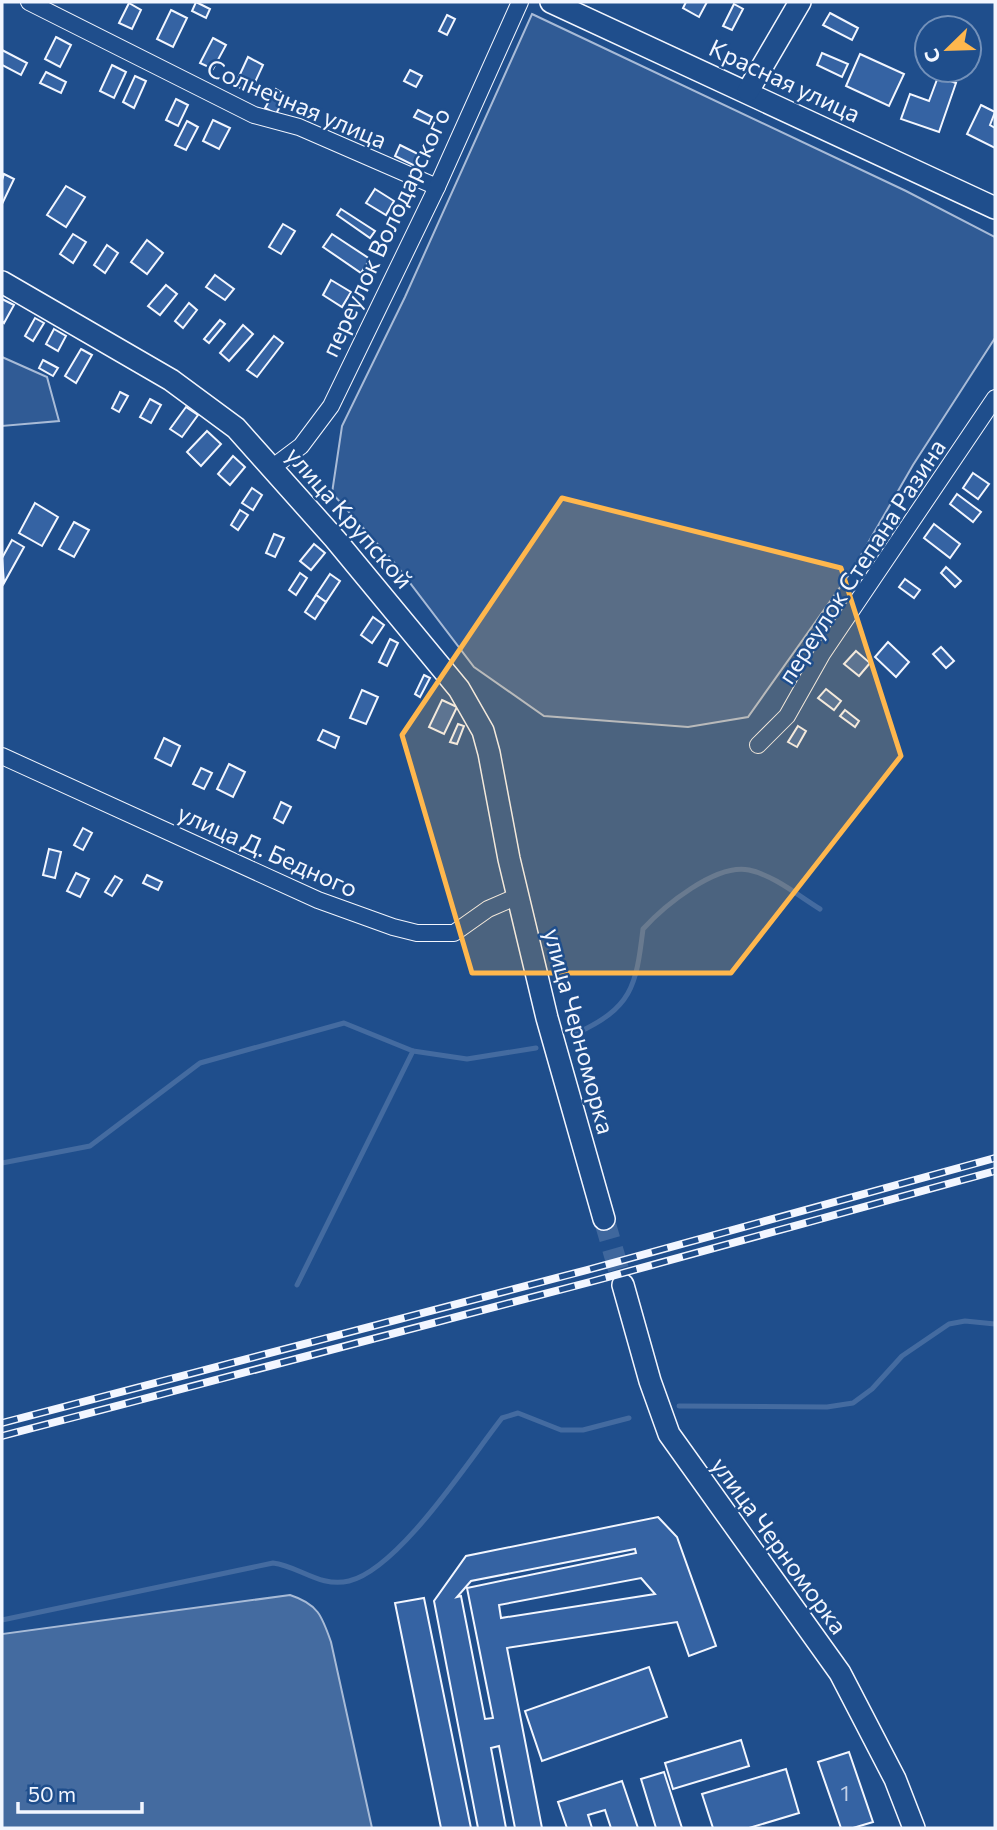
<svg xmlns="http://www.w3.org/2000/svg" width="997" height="1830" font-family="Commissioner,sans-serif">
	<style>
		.built { fill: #305b95; stroke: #a8bbd7; stroke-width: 2 }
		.water { fill: #446ba0; stroke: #a8bbd7; stroke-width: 2 }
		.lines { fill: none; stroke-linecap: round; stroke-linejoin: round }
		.stream { stroke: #446ba0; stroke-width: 5 }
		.building { fill: #3563a3; stroke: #f2f6ff; stroke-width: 2; fill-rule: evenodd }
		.secondary-tunnel { stroke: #3f679d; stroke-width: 21; stroke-dasharray: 21 10; stroke-linecap: butt }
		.street-casing { stroke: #f2f6ff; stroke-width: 18 }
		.secondary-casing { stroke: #f2f6ff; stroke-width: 24 }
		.street { stroke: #1f4e8c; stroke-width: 16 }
		.secondary { stroke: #1f4e8c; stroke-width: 21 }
		.rail-casing { stroke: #f2f6ff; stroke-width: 8 }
		.rail { stroke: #1f4e8c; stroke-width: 5; stroke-dasharray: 16; stroke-linecap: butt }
		.marked { fill: #ffb74d; fill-opacity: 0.2; stroke: #ffb74d; stroke-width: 5; stroke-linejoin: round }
		.labels { text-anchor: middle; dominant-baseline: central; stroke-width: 5; stroke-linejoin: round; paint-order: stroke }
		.number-label { font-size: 21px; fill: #c3d1e8 }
		.street-label { font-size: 24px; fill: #f2f6ff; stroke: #1f4e8c }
	</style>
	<rect width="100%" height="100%" fill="#1f4e8c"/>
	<g class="built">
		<path d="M532,14l374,177 89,46v101l-82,127 -60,104 -105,148 -60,10 -144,-11 -70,-49 -77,-101 -65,-73 10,-67 63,-129z"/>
		<path d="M2,357l45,20 12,44 -57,5z"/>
	</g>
	<path class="water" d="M290,1595c28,9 32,21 41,47l41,186h-370v-194z"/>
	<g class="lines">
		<g class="stream">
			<path d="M575,1034c57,-26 61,-47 68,-105 21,-23 73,-66 106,-59 24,5 50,26 71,39"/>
			<path d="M2,1163l88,-17 110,-83 144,-40 69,28 54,8 69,-11"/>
			<path d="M297,1285l116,-234"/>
			<path d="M679,1406l148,1 26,-4 19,-14 30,-33 47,-32 16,-3 30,3"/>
			<path d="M2,1620l271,-57c26,3 47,25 76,18 50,-12 120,-121 153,-163l16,-5 43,17h22l46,-12"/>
		</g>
	</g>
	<g class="building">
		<path d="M196,2l14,7 -4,9 -14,-7z"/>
		<path d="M686,2h21l-8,15 -16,-9z"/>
		<path d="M129,3l12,7 -9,19 -13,-6z"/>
		<path d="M734,4l9,5 -11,21 -9,-4z"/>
		<path d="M171,10l16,8 -14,29 -16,-8z"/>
		<path d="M830,13l28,15 -6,12 -29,-15z"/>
		<path d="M447,15l8,4 -8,16 -8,-4z"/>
		<path d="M56,37l15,8 -11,22 -15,-8z"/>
		<path d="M213,38l13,7 -13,24 -13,-6z"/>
		<path d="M2,50l25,13 -6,12 -19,-10z"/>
		<path d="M822,53l26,11 -6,13 -25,-12z"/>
		<path d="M860,54l44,20 -15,32 -43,-20z"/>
		<path d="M248,57l15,8 -13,28 -15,-8z"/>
		<path d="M112,65l14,7 -12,26 -14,-7z"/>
		<path d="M410,70l12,6 -6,11 -12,-6z"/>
		<path d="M46,72l20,10 -5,11 -21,-10z"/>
		<path d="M135,76l11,5 -12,27 -11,-6z"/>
		<path d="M938,77l18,6 -17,49 -38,-13 9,-25 19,7z"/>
		<path d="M276,89l10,6 -10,19 -11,-6z"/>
		<path d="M176,99l12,6 -10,21 -12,-6z"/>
		<path d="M981,105l14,7 -5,13 5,3v20l-28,-14z"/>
		<path d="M418,110l14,7 -3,7 -15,-7z"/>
		<path d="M213,120l17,8 -11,21 -16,-8z"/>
		<path d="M187,121l11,6 -12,23 -11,-5z"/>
		<path d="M400,145l20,10 -5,11 -20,-10z"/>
		<path d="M4,174l10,5 -12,25v-24z"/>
		<path d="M66,186l19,11 -19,30 -19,-12z"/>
		<path d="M375,189l19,12 -8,14 -20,-12z"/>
		<path d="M341,209l34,22 -5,7 -33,-23z"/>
		<path d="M283,224l12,7 -14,23 -12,-7z"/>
		<path d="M73,234l13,8 -13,21 -13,-9z"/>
		<path d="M332,234l38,25 -9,14 -38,-26z"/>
		<path d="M147,240l16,13 -16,21 -16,-12z"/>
		<path d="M107,245l11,8 -13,20 -11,-8z"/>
		<path d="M215,275l19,14 -9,11 -19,-13z"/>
		<path d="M331,280l20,12 -9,15 -19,-12z"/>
		<path d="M166,285l11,9 -17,21 -12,-9z"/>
		<path d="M2,299l12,6 -10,18 -2,-2z"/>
		<path d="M189,303l8,7 -14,18 -8,-7z"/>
		<path d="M35,318l9,5 -11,18 -8,-5z"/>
		<path d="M220,320l5,4 -16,19 -5,-4z"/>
		<path d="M243,325l10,9 -24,27 -9,-8z"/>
		<path d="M54,329l12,7 -8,15 -12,-7z"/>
		<path d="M274,336l9,7 -26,34 -10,-7z"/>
		<path d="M81,349l11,6 -16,28 -11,-7z"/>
		<path d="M43,360l15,8 -5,8 -14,-8z"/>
		<path d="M120,392l8,4 -9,16 -7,-4z"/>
		<path d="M150,399l11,6 -10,18 -11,-6z"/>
		<path d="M186,407l12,8 -16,22 -12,-8z"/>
		<path d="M207,431l14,13 -20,22 -14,-14z"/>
		<path d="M233,456l12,11 -15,18 -12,-11z"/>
		<path d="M973,473l16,11 -11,15 -15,-11z"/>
		<path d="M252,488l10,7 -9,15 -11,-7z"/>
		<path d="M957,494l24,18 -8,10 -23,-18z"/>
		<path d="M35,503l23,14 -16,29 -23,-13z"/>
		<path d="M240,510l8,5 -10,15 -7,-5z"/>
		<path d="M74,522l15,8 -15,27 -15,-8z"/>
		<path d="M934,524l26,20 -10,14 -26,-20z"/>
		<path d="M274,534l10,4 -9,19 -9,-4z"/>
		<path d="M12,540l12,7 -20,36 -2,-25z"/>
		<path d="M314,544l11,9 -14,17 -11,-9z"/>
		<path d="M946,567l15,14 -6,6 -14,-14z"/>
		<path d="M300,573l7,5 -11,17 -7,-5z"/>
		<path d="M330,574l10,7 -14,21 -10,-7z"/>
		<path d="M905,579l15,11 -6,8 -15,-11z"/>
		<path d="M316,595l10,7 -11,17 -10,-7z"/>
		<path d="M373,617l11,8 -12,18 -11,-8z"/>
		<path d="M390,639l8,4 -11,23 -8,-4z"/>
		<path d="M888,642l21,20 -13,15 -21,-20z"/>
		<path d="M941,647l13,14 -8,7 -13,-14z"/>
		<path d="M856,651l14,12 -11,13 -15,-12z"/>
		<path d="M424,675l6,3 -10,19 -5,-3z"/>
		<path d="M826,689l15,12 -7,9 -16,-12z"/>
		<path d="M362,690l16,7 -12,27 -16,-6z"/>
		<path d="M442,700l15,7 -13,27 -15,-7z"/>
		<path d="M845,710l14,11 -4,6 -15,-11z"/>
		<path d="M458,724l6,2 -7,18 -7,-2z"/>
		<path d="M798,726l8,5 -9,16 -9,-5z"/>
		<path d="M323,730l16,7 -4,11 -17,-8z"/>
		<path d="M164,738l16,8 -9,20 -16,-8z"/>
		<path d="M229,764l16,8 -12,25 -16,-8z"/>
		<path d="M201,768l11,5 -8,16 -11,-5z"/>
		<path d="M281,802l10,5 -8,16 -9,-5z"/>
		<path d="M83,828l9,5 -9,17 -9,-5z"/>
		<path d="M49,849l12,3 -6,26 -12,-3z"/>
		<path d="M76,873l13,6 -9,18 -13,-6z"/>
		<path d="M147,875l15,7 -4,8 -15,-7z"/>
		<path d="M115,876l7,4 -10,16 -7,-4z"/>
		<path d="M658,1517l19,20 39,109 -27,10 -12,-34 -170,26 35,180h-27l-16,-82 -8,2 15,80h-28l-44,-227 32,-45zM635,1549l1,4 -169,35 26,130 -8,1 -24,-123 -4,1 14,-16zM641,1578l14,16 -154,24 -2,-13z"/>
		<path d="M424,1598l47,230h-30l-46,-225z"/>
		<path d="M649,1667l18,50 -125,44 -17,-50z"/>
		<path d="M741,1740l8,26 -76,23 -8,-26z"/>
		<path d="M849,1752l24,70 -20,6h-12l-23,-66z"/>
		<path d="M786,1769l13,44 -50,15h-36l-11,-34z"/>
		<path d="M664,1772l18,56h-26l-15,-49z"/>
		<path d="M622,1781l16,47h-27l-6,-18 -17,5 4,13h-25l-9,-26z"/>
	</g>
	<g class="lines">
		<path class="secondary-tunnel" d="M604,1219l19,66"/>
		<g class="street-casing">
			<g id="street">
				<path d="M29,2l225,113 45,12 138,60"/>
				<path d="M273,467l28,-21 30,-40 106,-219 83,-185"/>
				<path d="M758,745l29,-29 35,-62 173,-256"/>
				<path d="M2,756l316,144 75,27 24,6h37l34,-24 30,-13"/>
			</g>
		</g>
		<g class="secondary-casing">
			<g id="secondary">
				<path d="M551,2l444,206"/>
				<path d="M748,91l52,-89"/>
				<path d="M2,282l169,98 65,48 99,111 124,150 24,42 6,22 20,106 38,159 57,201"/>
				<path d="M623,1285l27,96 19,53 171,239 55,106 19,49"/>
			</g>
		</g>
		<use href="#street" class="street"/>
		<use href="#secondary" class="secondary"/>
		<g class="rail-casing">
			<g id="rail">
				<path d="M2,1423l585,-153 408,-112"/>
				<path d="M2,1436l588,-154 405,-111"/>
			</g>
		</g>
		<use href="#rail" class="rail"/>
	</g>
	<path class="marked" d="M562,498l279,70 60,188 -170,217h-259l-70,-238z"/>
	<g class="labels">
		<g class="number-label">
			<text x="845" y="1792">1</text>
		</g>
		<g class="street-label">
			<text transform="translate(785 80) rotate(25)">Красная улица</text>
			<text transform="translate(297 103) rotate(23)">Солнечная улица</text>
			<text transform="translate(385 232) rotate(-65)">переулок Володарского</text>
			<text transform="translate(350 517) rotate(49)">улица Крупской</text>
			<text transform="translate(861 561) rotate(-57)">переулок Степана Разина</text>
			<text transform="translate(268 850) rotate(24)">улица Д. Бедного</text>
			<text transform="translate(580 1031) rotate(75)">улица Черноморка</text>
			<text transform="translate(780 1545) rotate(54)">улица Черноморка</text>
		</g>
	</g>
	<rect width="997" height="1830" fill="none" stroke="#f2f6ff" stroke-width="7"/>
	<g transform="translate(948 49) rotate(247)"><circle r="33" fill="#1f4e8c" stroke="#7391ba" stroke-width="2"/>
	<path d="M0-5L12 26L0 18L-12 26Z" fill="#ffb74d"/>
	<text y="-10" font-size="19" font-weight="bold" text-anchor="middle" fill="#f2f6ff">С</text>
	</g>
	<path d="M18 1802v10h124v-10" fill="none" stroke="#f2f6ff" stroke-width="3.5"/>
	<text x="28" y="1802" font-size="21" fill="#f2f6ff" stroke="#1f4e8c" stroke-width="5" paint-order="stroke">50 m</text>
</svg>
